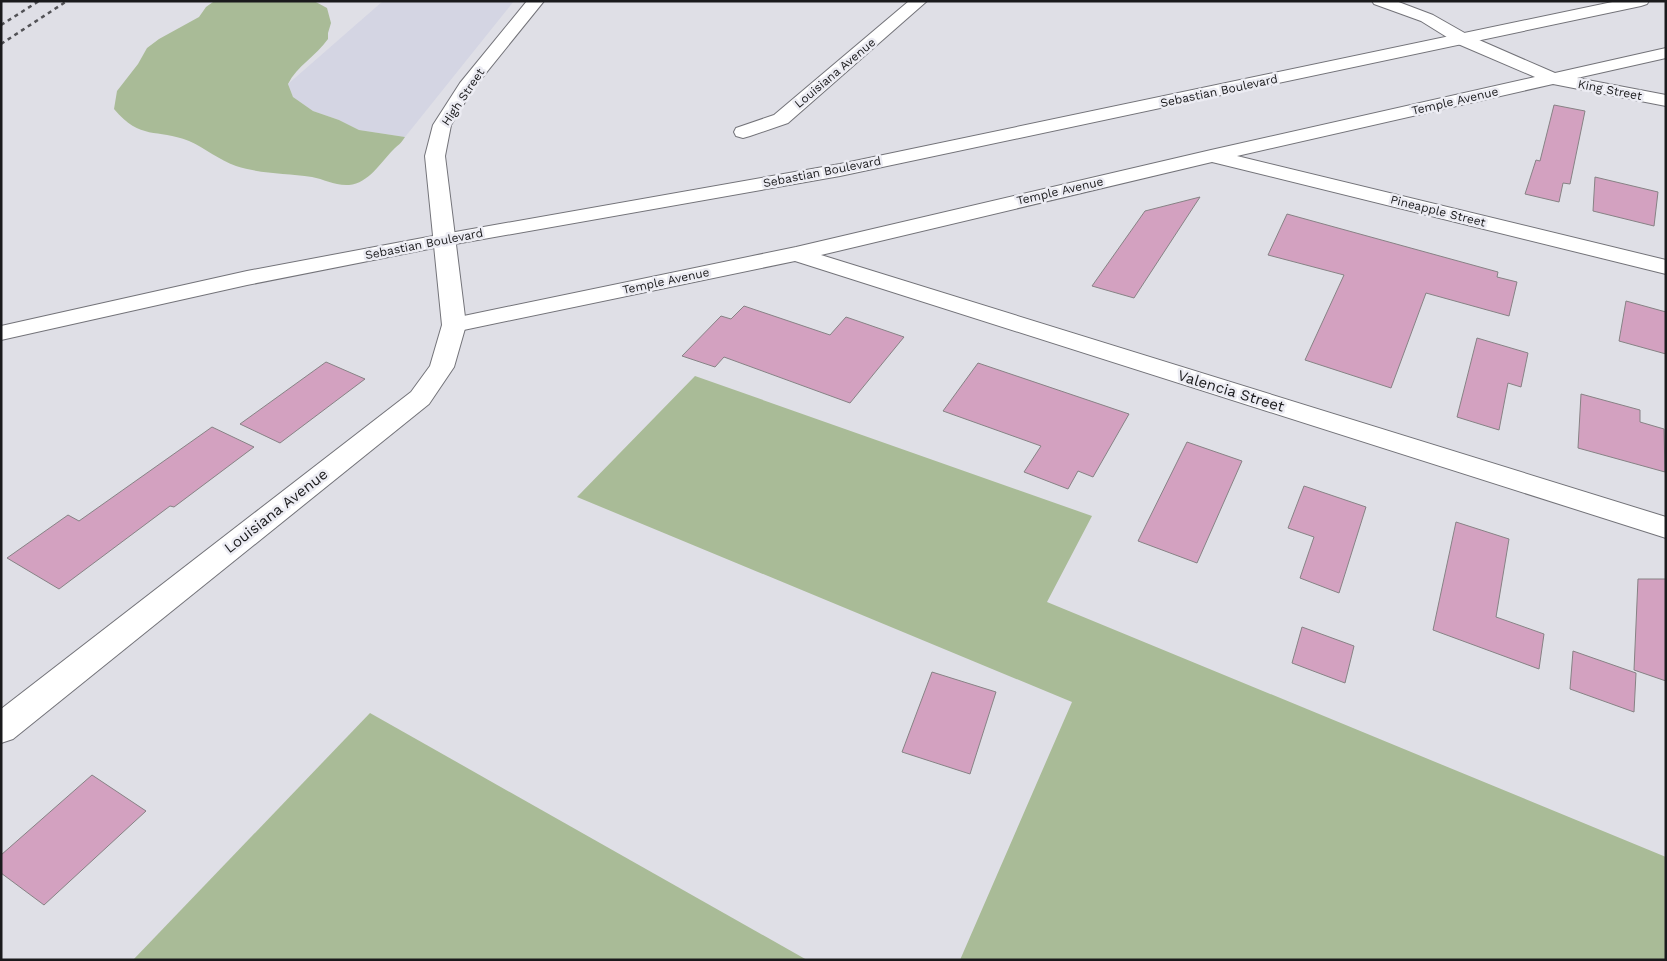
<svg xmlns="http://www.w3.org/2000/svg" width="1667" height="961" font-family="'Work Sans',sans-serif">
	<style>
		.built { fill: #d4d5e3 }
		.green { fill: #a9bb97 }
		.building { fill: #d3a1c0; stroke: #878285 }
		.lines { fill: none; stroke-linecap: round; stroke-linejoin: round }
		.minor-casing { stroke: #737379; stroke-width: 2 }
		.tertiary-casing { stroke: #737379; stroke-width: 2 }
		.secondary-casing { stroke: #737379; stroke-width: 2 }
		.minor { fill: #fff; fill-rule: evenodd }
		.tertiary { fill: #fff; fill-rule: evenodd }
		.secondary { fill: #fff; fill-rule: evenodd }
		.rail { stroke: #525256; stroke-width: 2.5; stroke-dasharray: 4 4; stroke-linecap: butt }
		.labels { text-anchor: middle; dominant-baseline: central; stroke-width: 5; stroke-linejoin: round; paint-order: stroke }
		.far-street-label { font-size: 12px; fill: #1a1a1c; stroke: #ececf3 }
		.street-label { font-size: 15px; fill: #1a1a1c; stroke: #ececf3 }
	</style>
	<rect width="100%" height="100%" fill="#dfdfe6"/>
	<path class="built" d="M383,1h131l-109,136 -46,-7 -20,-10 -26,-9 -20,-14 -5,-13z"/>
	<g class="green">
		<path d="M314,1l13,7 4,15 -3,10v6c-12,17 -31,27 -40,45l5,13 20,14 26,9 20,10 46,7c-5,8 -6,7 -12,13 -13,13 -24,33 -44,35 -14,1 -25,-6 -37,-8 -26,-4 -51,-3 -76,-11 -17,-6 -31,-18 -47,-25 -33,-13 -48,0 -75,-32l3,-18 21,-27 9,-16 12,-9 40,-22 7,-10 7,-5z"/>
		<path d="M695,376l397,140 -45,86 619,255v103h-706l112,-258 -495,-205z"/>
		<path d="M370,713l437,247h-674z"/>
	</g>
	<g class="building">
		<path d="M1554,105l31,6 -15,73 -7,-1 -4,19 -34,-8 11,-34 4,1z"/>
		<path d="M1595,177l63,15 -4,34 -61,-15z"/>
		<path d="M1200,197l-66,101 -42,-12 53,-75z"/>
		<path d="M1287,214l211,58 -1,5 20,5 -8,34 -83,-23 -35,95 -86,-28 39,-85 -76,-20z"/>
		<path d="M1626,301l40,11v42l-47,-13z"/>
		<path d="M744,306l86,29 16,-18 58,20 -54,66 -126,-46 -9,10 -33,-11 39,-40 10,3z"/>
		<path d="M1477,338l51,15 -7,34 -13,-4 -9,47 -42,-13z"/>
		<path d="M326,362l39,17 -85,64 -40,-19z"/>
		<path d="M978,363l151,51 -36,63 -15,-6 -10,18 -44,-17 17,-26 -98,-35z"/>
		<path d="M1581,394l59,16v12l24,7 1,43 -87,-24z"/>
		<path d="M212,427l42,20 -80,60 -4,-1 -111,83 -52,-31 61,-43 11,6z"/>
		<path d="M1187,442l55,19 -45,102 -59,-22z"/>
		<path d="M1304,486l62,21 -27,86 -39,-15 14,-41 -26,-9z"/>
		<path d="M1456,522l53,17 -13,78 48,17 -5,35 -106,-39z"/>
		<path d="M1638,579h28v102l-32,-11z"/>
		<path d="M1302,627l52,19 -9,37 -53,-20z"/>
		<path d="M1573,651l63,22 -2,39 -64,-23z"/>
		<path d="M932,672l64,20 -26,82 -68,-22z"/>
		<path d="M92,775l54,36 -102,94 -43,-32v-18z"/>
	</g>
	<g class="lines">
		<g class="minor-casing">
			<g id="minor">
				<path d="M909,1h18l-139,122 -38,13 -7,2 -7,-2 -2,-4 2,-4 38,-13z"/>
				<path d="M1372,1h24l37,14 37,21 85,37 111,-25v10l-89,20 89,17v11l-113,-22 -316,72 429,104v14l-454,-112 -391,93 845,262v21l-871,-277 -341,71 -8,-2 -4,-5 4,-5 8,-2 342,-71 415,-97 324,-73 -77,-33 -37,-23 -47,-17z"/>
			</g>
		</g>
		<g class="tertiary-casing">
			<path id="tertiary" d="M527,1h17l-71,88 -22,36 -6,31 21,169 -12,42 -25,37 -416,335 -12,4v-34l410,-317 19,-26 12,-41 -17,-169 8,-31 27,-42z"/>
		</g>
		<g class="secondary-casing">
			<path id="secondary" d="M1617,1h32l-2,3 -6,2 -801,170 -396,70 -197,39 -246,55v-14l246,-55 197,-37 396,-70z"/>
		</g>
		<use href="#minor" class="minor"/>
		<use href="#tertiary" class="tertiary"/>
		<use href="#secondary" class="secondary"/>
		<g class="rail">
			<path d="M1,25l38,-24"/>
			<path d="M1,44l66,-43"/>
		</g>
	</g>
	<g class="labels">
		<g class="far-street-label">
			<text transform="translate(835 73) rotate(-40)">Louisiana Avenue</text>
			<text transform="translate(1610 90) rotate(11)">King Street</text>
			<text transform="translate(1219 91) rotate(-12)">Sebastian Boulevard</text>
			<text transform="translate(463 97) rotate(-56)">High Street</text>
			<text transform="translate(1455 101) rotate(-13)">Temple Avenue</text>
			<text transform="translate(822 172) rotate(-11)">Sebastian Boulevard</text>
			<text transform="translate(1060 191) rotate(-13)">Temple Avenue</text>
			<text transform="translate(1438 211) rotate(14)">Pineapple Street</text>
			<text transform="translate(424 244) rotate(-11)">Sebastian Boulevard</text>
			<text transform="translate(666 281) rotate(-12)">Temple Avenue</text>
		</g>
		<g class="street-label">
			<text transform="translate(1231 391) rotate(17)">Valencia Street</text>
			<text transform="translate(276 511) rotate(-38)">Louisiana Avenue</text>
		</g>
	</g>
	<rect width="1667" height="961" fill="none" stroke="#1a1a1c" stroke-width="5"/>
</svg>
